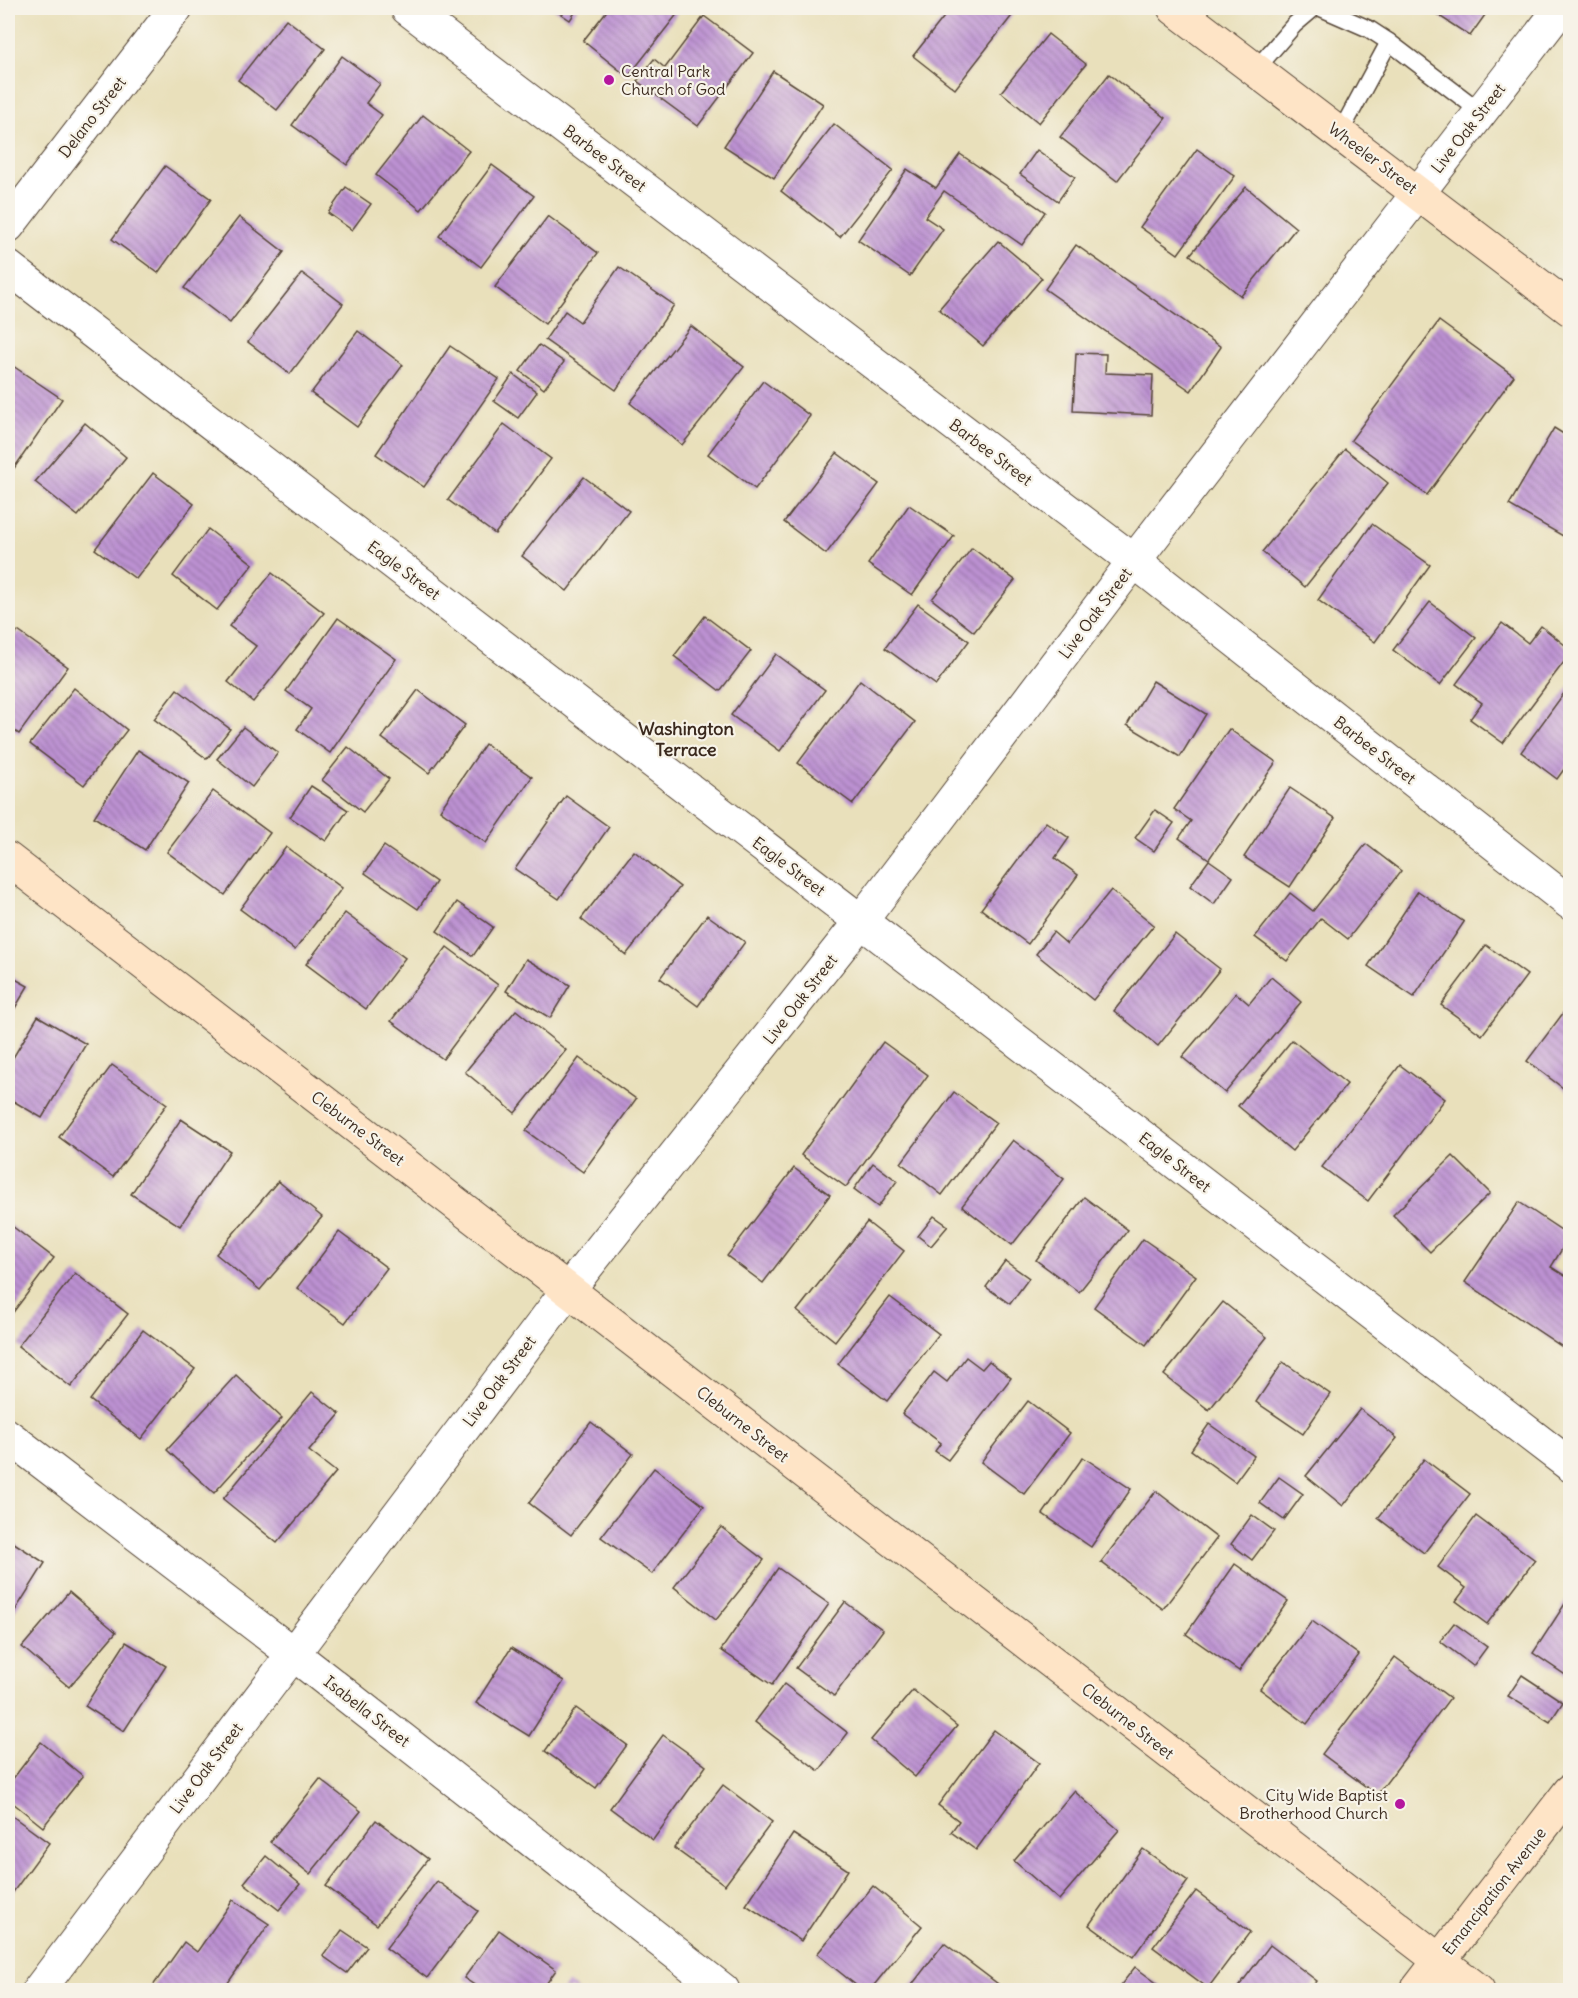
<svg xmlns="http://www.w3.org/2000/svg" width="1578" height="1998" font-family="Delius,sans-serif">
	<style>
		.building { fill: url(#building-back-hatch) }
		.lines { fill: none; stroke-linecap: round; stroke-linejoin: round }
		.lane-casing { stroke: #554536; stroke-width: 19 }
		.street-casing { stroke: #554536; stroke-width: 35 }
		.secondary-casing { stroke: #554536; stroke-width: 35 }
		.lane { stroke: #fff; stroke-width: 16 }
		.street { stroke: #fff; stroke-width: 33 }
		.secondary { stroke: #fee4c6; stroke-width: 33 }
		.poi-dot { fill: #b5179e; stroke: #f7f3e8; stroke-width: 2 }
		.labels { text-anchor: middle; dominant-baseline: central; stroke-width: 4.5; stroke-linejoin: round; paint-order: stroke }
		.poi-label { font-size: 16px; fill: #3b2a1e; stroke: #f7f3e8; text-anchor: start }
		.street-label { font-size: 16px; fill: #3b2a1e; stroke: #f7f3e8 }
		.neighbourhood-label { font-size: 18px; font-weight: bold; fill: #3b2a1e; stroke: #f7f3e8 }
	</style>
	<defs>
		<pattern id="building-back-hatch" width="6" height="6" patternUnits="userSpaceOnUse" patternTransform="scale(1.5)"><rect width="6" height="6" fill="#bc91d2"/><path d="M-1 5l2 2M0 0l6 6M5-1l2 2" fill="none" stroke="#9a77aa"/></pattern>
	</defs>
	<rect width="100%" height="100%" fill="#f7f3e8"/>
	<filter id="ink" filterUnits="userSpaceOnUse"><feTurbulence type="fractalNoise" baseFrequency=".0167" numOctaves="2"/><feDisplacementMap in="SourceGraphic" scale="12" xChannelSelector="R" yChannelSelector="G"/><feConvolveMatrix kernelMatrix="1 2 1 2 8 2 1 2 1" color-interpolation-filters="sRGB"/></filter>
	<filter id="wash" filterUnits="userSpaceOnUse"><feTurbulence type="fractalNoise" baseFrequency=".008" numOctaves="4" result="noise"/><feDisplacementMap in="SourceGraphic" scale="24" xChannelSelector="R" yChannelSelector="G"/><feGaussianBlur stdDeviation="1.35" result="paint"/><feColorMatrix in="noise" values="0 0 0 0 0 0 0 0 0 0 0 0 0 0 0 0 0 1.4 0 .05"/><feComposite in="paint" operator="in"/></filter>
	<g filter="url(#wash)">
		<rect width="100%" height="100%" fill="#e9e0bb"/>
		<g id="blocks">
			<g class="building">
				<path d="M552,8h26l-8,12z"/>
				<path d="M609,8h73l-54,69 -45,-36z"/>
				<path d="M951,8h67l-63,81 -42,-33z"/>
				<path d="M1427,8h63l-20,28z"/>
				<path d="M704,16l49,37 -55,73 -61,-45 17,-22 11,9z"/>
				<path d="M286,19l39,30 -48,61 -39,-30z"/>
				<path d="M1048,34l38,30 -47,59 -38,-31z"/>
				<path d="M342,56l38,28 -14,19 16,12 -35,50 -55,-40z"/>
				<path d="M773,71l50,33 -49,74 -50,-32z"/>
				<path d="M1109,74l57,44 -49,63 -57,-44z"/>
				<path d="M423,115l46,36 -48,59 -45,-35z"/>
				<path d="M834,124l59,46 -53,67 -59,-46z"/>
				<path d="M1197,149l38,27 -57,78 -38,-27z"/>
				<path d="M1037,150l38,27 -17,24 -38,-27z"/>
				<path d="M960,154l85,58 -23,33 -78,-54 -19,26 18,12 -33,47 -52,-36 49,-71 29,19z"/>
				<path d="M492,165l42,31 -53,71 -42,-31z"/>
				<path d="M165,166l46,33 -53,74 -46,-34z"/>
				<path d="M346,187l25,17 -19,26 -24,-17z"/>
				<path d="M1246,187l50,41 -55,68 -51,-41z"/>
				<path d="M548,216l50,37 -53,71 -50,-37z"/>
				<path d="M239,217l45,35 -54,71 -46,-35z"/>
				<path d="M998,241l44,37 -59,68 -44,-37z"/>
				<path d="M1076,245l145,102 -30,44 -146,-102z"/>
				<path d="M619,267l55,38 -58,85 -71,-50 20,-29 15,11z"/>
				<path d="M302,273l41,31 -53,70 -42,-32z"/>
				<path d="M1439,321l75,55 -87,119 -76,-55z"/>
				<path d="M691,326l53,41 -62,78 -52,-42z"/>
				<path d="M358,331l45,34 -46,62 -46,-34z"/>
				<path d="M539,345l25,17 -20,27 -24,-18z"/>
				<path d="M450,346l49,33 -75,108 -48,-33z"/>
				<path d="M1076,353l30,1 -1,19 48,2 -2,40 -78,-4z"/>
				<path d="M10,364l52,35 -52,75 -2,-2v-105z"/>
				<path d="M513,374l24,18 -19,26 -24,-17z"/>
				<path d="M763,381l47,35 -55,73 -47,-35z"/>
				<path d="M85,423l41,34 -48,59 -43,-34z"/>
				<path d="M504,424l47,35 -56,75 -47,-34z"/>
				<path d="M1554,428l16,10v84l-7,14 -54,-31z"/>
				<path d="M1345,449l43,34 -83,104 -43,-35z"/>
				<path d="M837,453l42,31 -53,70 -42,-32z"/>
				<path d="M153,473l41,31 -58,75 -41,-30z"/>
				<path d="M584,477l45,34 -62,80 -45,-35z"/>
				<path d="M909,505l45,31 -42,59 -44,-31z"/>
				<path d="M1372,524l58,41 -55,77 -57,-42z"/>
				<path d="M208,529l45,35 -36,46 -44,-34z"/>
				<path d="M972,548l43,32 -41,52 -42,-33z"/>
				<path d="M272,573l52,40 -71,89 -25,-20 28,-36 -27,-20z"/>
				<path d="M1430,602l46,36 -36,47 -47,-35z"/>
				<path d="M918,604l51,37 -33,44 -51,-37z"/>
				<path d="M705,616l46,35 -31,40 -46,-35z"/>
				<path d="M338,618l58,41 -66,94 -33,-24 14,-20 -25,-18z"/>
				<path d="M1502,623l26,20 13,-17 29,23v5l-67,89 -33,-24 12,-16 -26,-19z"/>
				<path d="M18,631l50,36 -49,67 -11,-8v-80z"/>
				<path d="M776,654l49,36 -45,61 -49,-36z"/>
				<path d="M860,680l55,42 -62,82 -55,-41z"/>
				<path d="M1153,681l53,33 -26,43 -53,-32z"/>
				<path d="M1570,685v76l-13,18 -36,-27z"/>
				<path d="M74,688l53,42 -43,55 -54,-41z"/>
				<path d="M177,689l53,40 -23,30 -53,-40z"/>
				<path d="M418,690l47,35 -36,48 -47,-35z"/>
				<path d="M243,727l35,26 -26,34 -35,-28z"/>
				<path d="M1229,729l47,33 -67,97 -30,-21 12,-17 -17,-12z"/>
				<path d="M485,744l47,33 -46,66 -46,-33z"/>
				<path d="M348,747l41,32 -26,33 -41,-32z"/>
				<path d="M138,750l51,33 -44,67 -51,-33z"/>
				<path d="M311,786l37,24 -22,31 -36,-24z"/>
				<path d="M1290,788l45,30 -45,69 -46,-30z"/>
				<path d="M213,791l57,42 -45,62 -58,-43z"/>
				<path d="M566,796l43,31 -50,72 -44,-30z"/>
				<path d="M1155,810l19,13 -20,28 -19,-13z"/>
				<path d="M1046,822l23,16 -14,20 23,17 -50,69 -47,-35z"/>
				<path d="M1366,844l35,27 -53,68 -27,-21 -34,43 -32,-24 35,-44 23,18z"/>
				<path d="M384,846l52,36 -18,27 -53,-36z"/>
				<path d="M286,847l56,41 -47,62 -55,-41z"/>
				<path d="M634,851l46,36 -54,68 -45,-36z"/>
				<path d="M1209,860l24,17 -19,27 -24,-18z"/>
				<path d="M1111,890l43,35 -61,75 -57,-46 17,-22 14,12z"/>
				<path d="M1418,891l46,31 -50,75 -46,-31z"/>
				<path d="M457,902l36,25 -20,29 -36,-25z"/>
				<path d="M345,913l60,45 -39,51 -60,-45z"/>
				<path d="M707,915l38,27 -47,64 -38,-28z"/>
				<path d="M1175,934l45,35 -62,77 -44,-35z"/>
				<path d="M1486,945l41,30 -45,60 -41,-30z"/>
				<path d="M447,947l51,38 -55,74 -52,-38z"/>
				<path d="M526,959l44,26 -20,33 -44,-27z"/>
				<path d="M8,975l20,11 -20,34z"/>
				<path d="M1271,977l30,25 -76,91 -43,-36 54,-64 13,11z"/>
				<path d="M1567,1008l3,3v76l-3,4 -40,-30z"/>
				<path d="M516,1010l50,40 -51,63 -50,-41z"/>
				<path d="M38,1016l48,28 -44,74 -34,-20v-32z"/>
				<path d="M1292,1040l55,44 -55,67 -54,-45z"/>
				<path d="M883,1042l45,33 -82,112 -45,-32z"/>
				<path d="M579,1058l57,41 -53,73 -57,-41z"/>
				<path d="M112,1065l55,39 -54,73 -54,-40z"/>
				<path d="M1400,1065l45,34 -77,102 -46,-34z"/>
				<path d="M954,1092l42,31 -54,72 -41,-32z"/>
				<path d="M181,1119l49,32 -50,75 -49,-32z"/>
				<path d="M1013,1140l51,39 -52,66 -50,-39z"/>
				<path d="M1453,1156l37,37 -60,59 -37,-37z"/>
				<path d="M873,1163l24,18 -19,26 -24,-18z"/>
				<path d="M794,1168l36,27 -67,88 -36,-27z"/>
				<path d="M278,1181l44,36 -62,73 -44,-36z"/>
				<path d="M1084,1197l44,33 -49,62 -43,-32z"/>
				<path d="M1519,1202l51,34 -19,31 19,12v73l-105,-70z"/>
				<path d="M934,1216l14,10 -17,20 -13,-10z"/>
				<path d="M867,1222l37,29 -69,90 -38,-30z"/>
				<path d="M8,1223l46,35 -46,61z"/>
				<path d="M339,1232l48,36 -42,55 -48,-35z"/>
				<path d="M1143,1239l53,37 -50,69 -52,-38z"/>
				<path d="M1005,1261l24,17 -19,26 -24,-17z"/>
				<path d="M75,1273l53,41 -57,73 -53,-41z"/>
				<path d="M890,1297l49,37 -52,67 -49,-37z"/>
				<path d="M1223,1302l44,35 -58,73 -45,-35z"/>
				<path d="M143,1330l52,39 -54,70 -51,-39z"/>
				<path d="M966,1357l16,12 7,-8 22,17 -63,82 -13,-9 6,-8 -39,-29 32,-42 13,10z"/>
				<path d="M1283,1362l47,32 -27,40 -47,-32z"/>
				<path d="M236,1375l46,43 -68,75 -47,-43z"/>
				<path d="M312,1392l28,22 -31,37 27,21 -59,71 -54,-44z"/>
				<path d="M1028,1401l42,32 -46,61 -43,-32z"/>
				<path d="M1360,1409l37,29 -54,68 -37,-30z"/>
				<path d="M591,1422l42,32 -62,81 -42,-32z"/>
				<path d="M1209,1424l45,32 -19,26 -44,-32z"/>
				<path d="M1083,1457l48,32 -40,58 -48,-33z"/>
				<path d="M1424,1459l46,35 -46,59 -46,-35z"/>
				<path d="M654,1468l50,38 -52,68 -51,-37z"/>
				<path d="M1279,1477l24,17 -19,26 -24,-17z"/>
				<path d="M1156,1491l61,47 -54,71 -62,-47z"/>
				<path d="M1252,1515l22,16 -22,29 -21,-16z"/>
				<path d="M1476,1516l59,44 -48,64 -31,-23 10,-13 -28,-21z"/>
				<path d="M721,1527l43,33 -48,60 -42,-33z"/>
				<path d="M8,1539l37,24 -37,59z"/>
				<path d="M1235,1564l53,37 -49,70 -53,-37z"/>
				<path d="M778,1568l51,36 -57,81 -51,-35z"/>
				<path d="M69,1592l47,40 -47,55 -47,-40z"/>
				<path d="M1570,1596v82l-37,-25z"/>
				<path d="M845,1602l38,28 -49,66 -38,-28z"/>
				<path d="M1312,1621l47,34 -52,69 -47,-35z"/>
				<path d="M1454,1623l33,24 -14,19 -33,-25z"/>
				<path d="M126,1642l40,24 -42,65 -39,-25z"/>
				<path d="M511,1648l53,33 -35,55 -53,-33z"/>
				<path d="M1395,1657l55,41 -73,97 -55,-41z"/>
				<path d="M1522,1675l41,27 -13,20 -42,-26z"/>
				<path d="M784,1684l64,49 -29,38 -64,-49z"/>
				<path d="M913,1690l44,36 -42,51 -44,-37z"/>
				<path d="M576,1708l51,37 -31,43 -51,-37z"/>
				<path d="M994,1730l45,33 -63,87 -25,-18 8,-11 -21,-16z"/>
				<path d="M663,1735l43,31 -53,74 -43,-32z"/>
				<path d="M41,1742l42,34 -40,51 -35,-28v-14z"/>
				<path d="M320,1779l41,32 -51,63 -40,-32z"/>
				<path d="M723,1785l49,37 -47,63 -51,-37z"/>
				<path d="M1074,1791l45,39 -60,70 -45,-39z"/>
				<path d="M8,1813l41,30 -41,56z"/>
				<path d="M376,1820l52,39 -51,66 -51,-39z"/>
				<path d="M793,1834l55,36 -47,71 -55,-36z"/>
				<path d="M1143,1849l45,32 -55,76 -44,-32z"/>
				<path d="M266,1856l34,28 -21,26 -35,-27z"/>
				<path d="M437,1881l41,30 -51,67 -41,-30z"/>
				<path d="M873,1886l49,40 -52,64h-8l-45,-36z"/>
				<path d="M1196,1891l54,41 -42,56 -55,-41z"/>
				<path d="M233,1900l36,24 -46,66h-73l34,-48 13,10z"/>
				<path d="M342,1930l25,17 -20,26 -24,-17z"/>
				<path d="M499,1930l57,40 -14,20h-60l-18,-12z"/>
				<path d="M944,1943l54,41 -4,6h-86z"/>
				<path d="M1270,1945l47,36 -8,9h-73z"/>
				<path d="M1135,1967l31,23h-49z"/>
				<path d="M568,1983l10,7h-15z"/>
			</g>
		</g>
	</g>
	<g filter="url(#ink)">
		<use href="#blocks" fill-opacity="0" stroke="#554536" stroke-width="1.5"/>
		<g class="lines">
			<g class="lane-casing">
				<g id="lane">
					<path d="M1321,8l48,21 20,13 92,70"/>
					<path d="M1256,69l38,-44 20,-17"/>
					<path d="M1340,133l49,-91"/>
				</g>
			</g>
			<g class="street-casing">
				<g id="street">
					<path d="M407,8l727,553 436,342"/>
					<path d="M8,226l168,-218"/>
					<path d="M8,267l1562,1198"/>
					<path d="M8,1436l284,217 431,337"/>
					<path d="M39,1990l529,-700 293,-369 273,-360 427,-553"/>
				</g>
			</g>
			<g class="secondary-casing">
				<g id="secondary">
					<path d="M1174,8l396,301"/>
					<path d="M8,859l1470,1131"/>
					<path d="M1417,1990l153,-199"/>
				</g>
			</g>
			<use href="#lane" class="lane"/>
			<use href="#street" class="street"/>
			<use href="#secondary" class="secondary"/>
		</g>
	</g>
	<g class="poi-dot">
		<circle cx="609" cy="80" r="6"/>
		<circle cx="1400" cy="1804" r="6"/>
	</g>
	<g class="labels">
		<g class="poi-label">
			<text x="621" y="71">Central Park<tspan x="621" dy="18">Church of God</tspan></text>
			<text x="1388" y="1795" text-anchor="end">City Wide Baptist<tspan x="1388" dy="18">Brotherhood Church</tspan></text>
		</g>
		<g class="street-label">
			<text transform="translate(92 117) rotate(-52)">Delano Street</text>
			<text transform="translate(1468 128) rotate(-52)">Live Oak Street</text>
			<text transform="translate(605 158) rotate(37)">Barbee Street</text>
			<text transform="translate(1373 158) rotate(37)">Wheeler Street</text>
			<text transform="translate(991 452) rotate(37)">Barbee Street</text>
			<text transform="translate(404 570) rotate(37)">Eagle Street</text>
			<text transform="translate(1095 613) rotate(-53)">Live Oak Street</text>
			<text transform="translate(1375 750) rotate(38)">Barbee Street</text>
			<text transform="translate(789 866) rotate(37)">Eagle Street</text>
			<text transform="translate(800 999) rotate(-52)">Live Oak Street</text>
			<text transform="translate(358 1128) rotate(37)">Cleburne Street</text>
			<text transform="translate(1175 1162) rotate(38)">Eagle Street</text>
			<text transform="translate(499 1381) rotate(-53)">Live Oak Street</text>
			<text transform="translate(743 1424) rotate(38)">Cleburne Street</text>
			<text transform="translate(367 1711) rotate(38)">Isabella Street</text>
			<text transform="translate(1128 1721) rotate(38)">Cleburne Street</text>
			<text transform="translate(206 1768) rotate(-53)">Live Oak Street</text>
			<text transform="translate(1494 1891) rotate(-52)">Emancipation Avenue</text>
		</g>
		<g class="neighbourhood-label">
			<text x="686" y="728">Washington<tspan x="686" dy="21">Terrace</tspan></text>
		</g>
	</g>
	<rect width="1578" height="1998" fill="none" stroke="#f7f3e8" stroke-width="30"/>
</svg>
